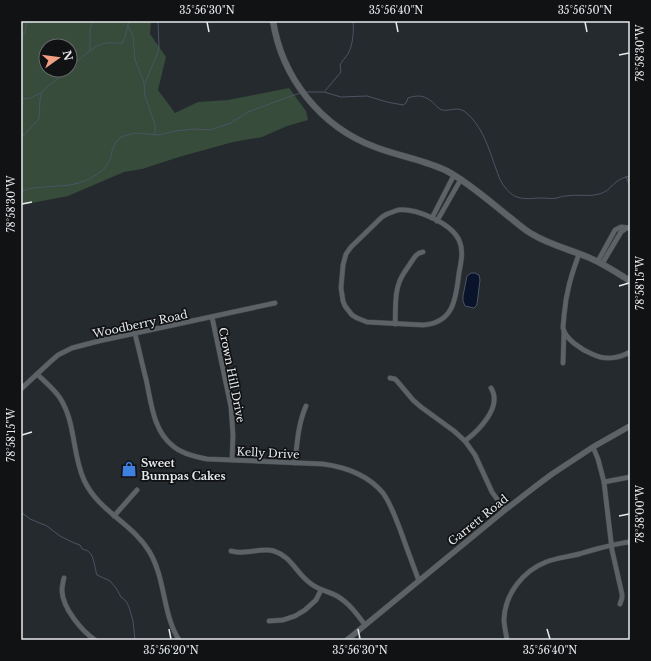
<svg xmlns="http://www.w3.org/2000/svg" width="651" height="661" font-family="'Libre Baskerville',serif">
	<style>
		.green { fill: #374c3a; fill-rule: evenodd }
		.water { fill: #09142a; stroke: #4c5464 }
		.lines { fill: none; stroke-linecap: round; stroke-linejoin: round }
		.stream { stroke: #4c5464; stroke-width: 1 }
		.minor-casing { stroke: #42474a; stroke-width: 5.5 }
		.tertiary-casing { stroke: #42474a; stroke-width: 6 }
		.secondary-casing { stroke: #42474a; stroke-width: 7 }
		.minor { stroke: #5d6266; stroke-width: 4.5 }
		.tertiary { stroke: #5d6266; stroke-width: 5.5 }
		.secondary { stroke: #5d6266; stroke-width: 6 }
		.ticks { fill: none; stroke: #e7eaed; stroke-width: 1.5 }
		.labels { text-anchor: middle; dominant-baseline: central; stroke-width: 3.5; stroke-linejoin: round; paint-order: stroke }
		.street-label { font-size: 11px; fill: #e7eaed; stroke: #101214 }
		.poi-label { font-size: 11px; font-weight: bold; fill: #e7eaed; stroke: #101214; text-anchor: start }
		.neatline { fill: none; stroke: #e7eaed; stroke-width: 1.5 }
		.ticks-label { font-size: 10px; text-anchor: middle; fill: #e7eaed }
	</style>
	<rect width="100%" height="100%" fill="#252a2e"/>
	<path class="green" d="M21,21h130l-1,13 16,23 -8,33 17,23 23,-11 30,-2 61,-12 17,23 2,9 -21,6 -25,11 -29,5 -54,15 -37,12 -18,3 -56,24 -47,9zM46,46h24v24h-24z"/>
	<path class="water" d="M471,273h4l4,2 1,5 -3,24 -1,2 -2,2 -9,-2 -2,-5v-5l4,-20z"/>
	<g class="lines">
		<g class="stream">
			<path d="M128,26l5,10 2,24 9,22 1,14 10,29v8l-2,2"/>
			<path d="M21,36l4,-4 2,-11"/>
			<path d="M90,51v-21l2,-9"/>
			<path d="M70,69c7,-8 25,-25 36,-26 5,-1 10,1 16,0l3,-6 4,-16"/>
			<path d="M145,83l11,-26 3,-9 -1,-27"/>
			<path d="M325,91l16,-19 -1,-7c2,-4 5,-7 8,-11 5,-9 6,-23 5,-33"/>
			<path d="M306,92h18l17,5 26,-1 20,6 16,3 3,-2 2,-5c9,-3 16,-3 23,3 3,2 6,6 9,8 7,4 15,-3 24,2 18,13 25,38 32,58 2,4 3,10 6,14 3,5 9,12 15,14 9,3 16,1 24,1 6,0 10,1 16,0 3,-1 6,-2 9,-2 11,-2 22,1 33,-2 10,-3 10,-6 17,-12 4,-3 9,-5 14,-6"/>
			<path d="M21,99l10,-1 11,-6 5,-5 22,-17"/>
			<path d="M21,138l18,-19 1,-20 2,-6"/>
			<path d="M626,177l4,8"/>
			<path d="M21,191l12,-3 37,-3 9,-2 8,-3 9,-5 9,-7 5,-8 2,-9 4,-9 5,-5 14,-4 24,2 16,-4 19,-2 16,1 21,-7 17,-11 43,-16 10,-3"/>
			<path d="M21,512l9,7 17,7 13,10 12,6 5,2 3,1 2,4c3,1 5,1 7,3 5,3 6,18 8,23l13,6 6,7 5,9 5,4 3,6 4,14 2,19"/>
		</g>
		<g class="minor-casing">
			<g id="minor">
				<path d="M398,210c18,-2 53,13 61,30 5,11 2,22 0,33 -3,25 -5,50 -36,52l-56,-3 -10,-4 -5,-3 -7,-9 -2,-5 -2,-13 2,-23 3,-11 5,-7 31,-30 5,-3z"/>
				<path d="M432,218l22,-43"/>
				<path d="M437,221l24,-42"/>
				<path d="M579,254c-8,22 -13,38 -15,62 0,4 -1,8 -1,12 2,11 19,22 29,26 12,6 26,5 38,-2"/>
				<path d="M598,261l17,-31 6,-3 9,1"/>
				<path d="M602,264l19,-32 6,-4"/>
				<path d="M212,317l19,90 2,28 -1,25"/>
				<path d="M395,324c1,-13 -1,-29 4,-41 2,-7 7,-13 11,-19 4,-6 6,-11 13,-12"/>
				<path d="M135,334c4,15 7,30 11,45 5,22 7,52 27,67 9,8 23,11 34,13l116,5c22,3 45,11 60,29 8,11 13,26 18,39 6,17 12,33 18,49"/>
				<path d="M563,363l1,-32"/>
				<path d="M37,374c8,8 17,15 23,24 16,25 12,56 24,82 14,31 48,43 65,71 17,28 13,62 30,89"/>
				<path d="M390,378l5,1 2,2 16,19 8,7 33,24 11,10 10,14 17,37 13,18"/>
				<path d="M21,389l29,-27 8,-7 14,-7 27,-7 176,-38"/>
				<path d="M465,441c13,-10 38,-34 26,-53"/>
				<path d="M593,447l5,12 6,23 8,68 10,44v4l-2,6"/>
				<path d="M295,463c2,-19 3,-39 11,-57"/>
				<path d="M604,482l26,-5"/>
				<path d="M114,516l23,-26"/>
				<path d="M231,551c4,1 8,2 12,1 10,0 21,-4 31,-1 18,6 22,22 36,32 8,7 18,8 27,13 12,7 20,18 28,29"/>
				<path d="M64,578c-1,4 -2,9 -2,13 1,18 20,40 33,49"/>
				<path d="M269,621l14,-1 12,-4 10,-6 11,-10 5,-10"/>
				<path d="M507,640c-1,-7 -3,-14 -3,-21 1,-25 19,-48 42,-57 10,-4 22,-5 33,-8 17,-5 33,-10 51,-12"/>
			</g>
		</g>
		<g class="tertiary-casing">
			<path id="tertiary" d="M347,640l158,-130 31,-24 16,-12 41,-27 37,-21"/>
		</g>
		<g class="secondary-casing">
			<path id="secondary" d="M273,21c9,57 48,106 102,126 23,9 50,13 72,24 22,12 41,29 61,45 8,6 15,13 24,18 16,10 36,15 53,22 16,6 31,16 45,25"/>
		</g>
		<use href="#minor" class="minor"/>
		<use href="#tertiary" class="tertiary"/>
		<use href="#secondary" class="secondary"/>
	</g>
	<path class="ticks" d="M207,22l2,10M396,22l2,10M585,22l2,10M619,55l10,-2M22,204l10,-2M619,286l10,-3M22,435l10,-3M619,516l10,-2M169,629l2,10M358,629l2,10M547,629l3,10"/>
	<defs>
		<g id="shop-bare" transform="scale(1.2)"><path d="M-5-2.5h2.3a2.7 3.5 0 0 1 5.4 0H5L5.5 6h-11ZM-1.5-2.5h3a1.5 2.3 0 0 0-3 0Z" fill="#3f7fe0" stroke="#101214" stroke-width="2.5" paint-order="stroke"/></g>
	</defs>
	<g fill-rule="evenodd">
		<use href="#shop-bare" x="129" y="469"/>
	</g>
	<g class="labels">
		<g class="street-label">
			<text transform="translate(140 324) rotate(-12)">Woodberry Road</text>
			<text transform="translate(232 375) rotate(79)">Crown Hill Drive</text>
			<text transform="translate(268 453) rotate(3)">Kelly Drive</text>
			<text transform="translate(478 520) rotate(-39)">Garrett Road</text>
		</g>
		<g class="poi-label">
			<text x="141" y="463">Sweet<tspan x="141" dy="13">Bumpas Cakes</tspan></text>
		</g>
	</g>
	<rect width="651" height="661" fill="none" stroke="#101214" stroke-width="44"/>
	<g transform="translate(58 58) rotate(76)"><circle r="19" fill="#101214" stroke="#66686b"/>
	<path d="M0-3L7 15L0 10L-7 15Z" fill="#f39f84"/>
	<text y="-6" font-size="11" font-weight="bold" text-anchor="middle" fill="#e7eaed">N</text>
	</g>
	<rect x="22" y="22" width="607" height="617" class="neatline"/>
	<g class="ticks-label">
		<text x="207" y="14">35°56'30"N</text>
		<text x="396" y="14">35°56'40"N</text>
		<text x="585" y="14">35°56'50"N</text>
		<text transform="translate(640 53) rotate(-90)" y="4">78°58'30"W</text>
		<text transform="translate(11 204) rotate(-90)" y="4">78°58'30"W</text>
		<text transform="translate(640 283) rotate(-90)" y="4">78°58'15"W</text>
		<text transform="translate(11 435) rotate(-90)" y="4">78°58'15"W</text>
		<text transform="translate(640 514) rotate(-90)" y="4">78°58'00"W</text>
		<text x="171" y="654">35°56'20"N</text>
		<text x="360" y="654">35°56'30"N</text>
		<text x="550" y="654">35°56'40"N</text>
	</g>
</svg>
